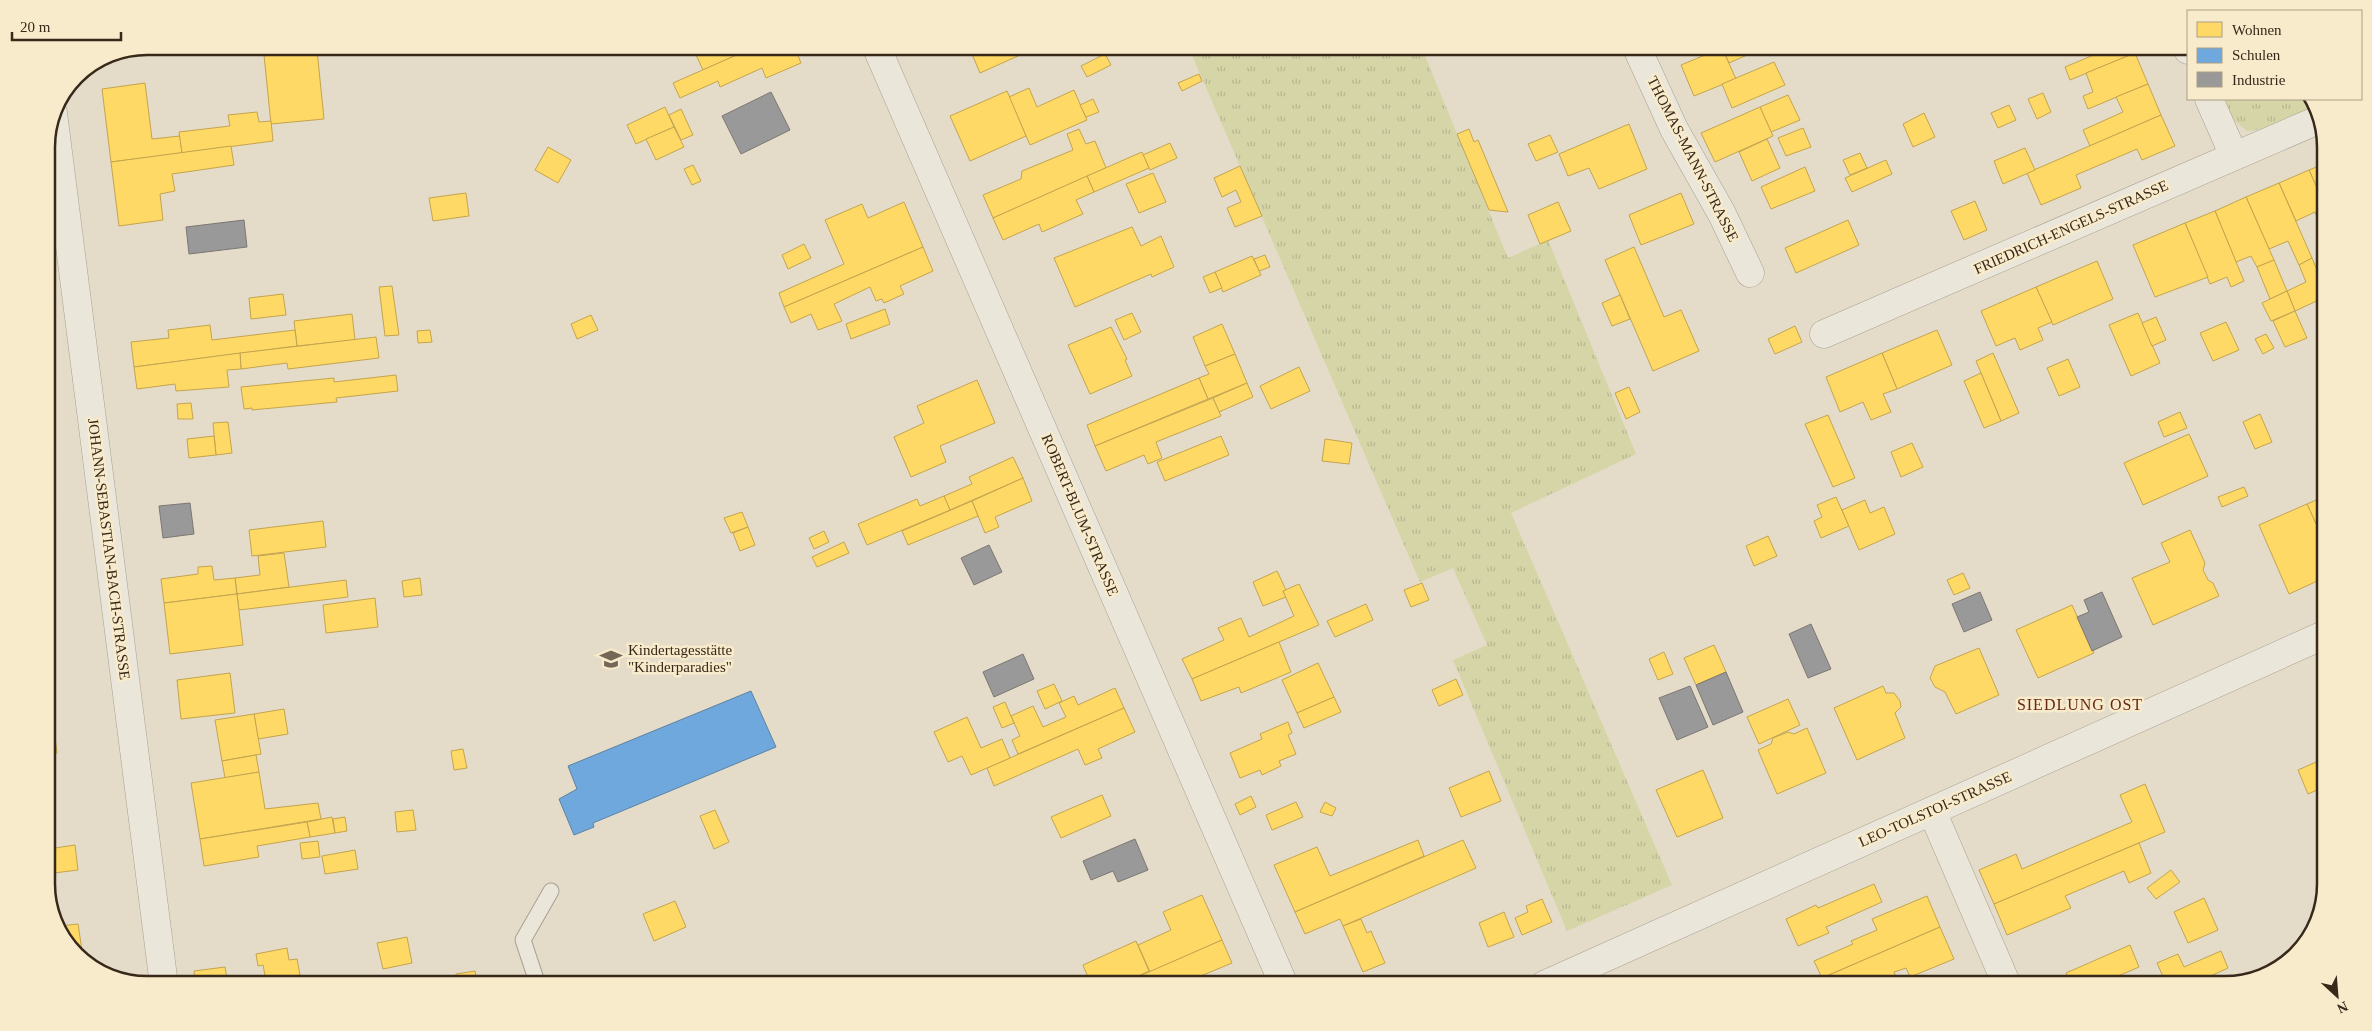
<svg xmlns="http://www.w3.org/2000/svg" width="2372" height="1031" font-family="'Times New Roman',serif">
	<style>
		.grass { fill: url(#grass-tufts) }
		.homes { fill: #ffd966; stroke: #c3a44f }
		.schools { fill: #6fa8dc; stroke: #5e82a2 }
		.industry { fill: #999; stroke: #7c7773 }
		.lines { fill: none; stroke-linecap: round; stroke-linejoin: round }
		.service-casing { stroke: #a9a092; stroke-width: 17 }
		.minor-casing { stroke: #a9a092; stroke-width: 29 }
		.service { stroke: #ebe6da; stroke-width: 15 }
		.minor { stroke: #ebe6da; stroke-width: 28 }
		.labels { text-anchor: middle; dominant-baseline: central; stroke-width: 5; stroke-linejoin: round; paint-order: stroke }
		.street-label { font-size: 15px; fill: #37281a; stroke: #f8ebcb }
		.poi-label { font-size: 15px; fill: #37281a; stroke: #f8ebcb; text-anchor: start }
		.neighbourhood-label { font-size: 16px; letter-spacing: 1px; fill: #662716; stroke: #f8ebcb }
		.rim { fill: none; stroke: #37281a; stroke-width: 2.5 }
	</style>
	<defs>
		<pattern id="grass-tufts" width="24" height="20" patternUnits="userSpaceOnUse" patternTransform="scale(1.25)"><rect width="24" height="20" fill="#d5d5a8"/><path d="M3 7l-1-3M5 7V3M7 7l1-3M15 17l-1-3M17 17v-4M19 17l1-3" fill="none" stroke="#b7b790"/></pattern>
	</defs>
	<rect width="100%" height="100%" fill="#e4dcc8"/>
	<g class="grass">
		<path d="M1188,46h233l87,212 40,-18 88,214 -125,59 161,372 -105,46 -114,-271 34,-15 -34,-77 -33,14z"/>
		<path d="M2222,99h89l4,10 -43,19 -25,3 -16,-13z"/>
	</g>
	<g class="homes">
		<path d="M692,46h24l1,2 4,-2h36l-54,24z"/>
		<path d="M757,46h56l-16,7 4,10 -35,15 -4,-10 -42,19 -2,-6 -38,17 -7,-15z"/>
		<path d="M991,46h49l-60,27 -8,-19z"/>
		<path d="M1725,46h26l3,6 -25,11 -7,-15z"/>
		<path d="M1943,46h20l-17,8z"/>
		<path d="M1996,46h18l1,2 -15,7z"/>
		<path d="M2093,46h39l3,7 -65,27 -5,-13 31,-13z"/>
		<path d="M1722,48l14,31 -42,17 -13,-31z"/>
		<path d="M317,50l7,69 -53,5 -7,-69z"/>
		<path d="M2135,53l13,31 -60,25 -5,-13 10,-4 -7,-19z"/>
		<path d="M1105,54l6,11 -24,12 -6,-11z"/>
		<path d="M1774,62l11,23 -53,23 -10,-24z"/>
		<path d="M1199,74l3,7 -20,10 -4,-8z"/>
		<path d="M145,83l7,56 28,-3 2,17 -71,9 -9,-73z"/>
		<path d="M2148,84l13,31 -71,31 -7,-16 40,-18 -7,-15z"/>
		<path d="M1029,88l8,19 37,-17 13,30 -57,25 -21,-48z"/>
		<path d="M1007,91l19,45 -56,25 -20,-45z"/>
		<path d="M2043,93l8,19 -14,7 -9,-20z"/>
		<path d="M1788,95l12,25 -29,12 -11,-25z"/>
		<path d="M1093,99l6,13 -13,5 -6,-12z"/>
		<path d="M2009,105l7,15 -18,8 -7,-15z"/>
		<path d="M665,107l9,20 -38,17 -9,-19z"/>
		<path d="M1760,107l13,29 -58,26 -14,-29z"/>
		<path d="M681,109l12,26 -12,5 -12,-25z"/>
		<path d="M257,112l2,10 12,-1 2,20 -91,12 -3,-21 51,-6 -2,-11z"/>
		<path d="M1924,113l11,24 -22,10 -10,-23z"/>
		<path d="M2161,115l14,31 -33,14 -5,-11 -61,26 5,13 -40,17 -14,-32z"/>
		<path d="M1629,124l18,45 -48,20 -10,-21 -21,8 -9,-22z"/>
		<path d="M674,127l10,20 -28,13 -10,-21z"/>
		<path d="M1803,128l8,19 -25,9 -8,-18z"/>
		<path d="M1079,129l7,15 9,-3 11,27 -113,50 -10,-23 38,-16 1,-8 51,-21 -6,-16z"/>
		<path d="M1469,129l5,13 4,-2 30,72 -19,-2 -32,-76z"/>
		<path d="M1550,135l8,17 -22,9 -8,-17z"/>
		<path d="M1767,139l13,29 -28,13 -13,-29z"/>
		<path d="M1170,143l7,15 -27,12 -7,-15z"/>
		<path d="M231,146l3,19 -62,9 3,17 -15,3 3,26 -44,6 -8,-64z"/>
		<path d="M548,147l23,13 -13,23 -23,-13z"/>
		<path d="M2025,148l10,22 -32,14 -9,-23z"/>
		<path d="M1142,152l7,16 -55,24 -7,-16z"/>
		<path d="M1860,153l7,15 -17,7 -7,-15z"/>
		<path d="M1886,160l6,14 -40,18 -7,-14z"/>
		<path d="M2326,163v45l-17,-38z"/>
		<path d="M693,165l8,16 -9,4 -8,-16z"/>
		<path d="M1240,166l22,50 -27,11 -8,-19 14,-6 -5,-12 -14,7 -8,-19z"/>
		<path d="M1805,167l10,24 -44,18 -10,-22z"/>
		<path d="M2309,170l17,38 -1,28 -10,-24 -19,9 -17,-38z"/>
		<path d="M1153,173l13,29 -27,11 -13,-29z"/>
		<path d="M1087,176l7,16 -18,8 7,14 -41,18 -3,-8 -36,16 -10,-22z"/>
		<path d="M2279,183l33,75 -13,7 -11,-24 -19,8 -23,-52z"/>
		<path d="M466,193l3,23 -36,5 -4,-23z"/>
		<path d="M1681,193l13,31 -53,21 -12,-30z"/>
		<path d="M2246,197l28,63 -17,7 -6,-11 -15,6 -21,-51z"/>
		<path d="M1975,201l12,29 -23,10 -13,-29z"/>
		<path d="M904,202l19,45 -139,60 -5,-14 65,-29 -19,-44 37,-16 6,14z"/>
		<path d="M1558,202l13,29 -31,13 -12,-29z"/>
		<path d="M2215,211l29,70 -13,6 -4,-10 -17,7 -25,-61z"/>
		<path d="M1848,220l11,25 -63,28 -11,-25z"/>
		<path d="M2185,223l23,54 -53,20 -22,-52z"/>
		<path d="M1132,227l9,19 20,-10 13,31 -22,10 -1,-3 -76,33 -21,-49z"/>
		<path d="M804,244l7,14 -23,11 -6,-14z"/>
		<path d="M923,247l10,24 -33,15 4,8 -20,9 -2,-4 -6,2 -6,-14 -36,17 8,17 -24,9 -7,-16 -20,9 -7,-16z"/>
		<path d="M1634,247l30,70 17,-7 18,41 -46,20 -48,-111z"/>
		<path d="M1265,255l5,12 -11,4 -5,-12z"/>
		<path d="M1252,256l9,19 -38,17 -8,-20z"/>
		<path d="M2312,258l8,19 6,-3v35l-5,-10 -26,12 -8,-20 19,-9 -7,-17z"/>
		<path d="M2274,260l13,31 -17,8 -13,-32z"/>
		<path d="M2097,261l16,38 -60,26 -17,-38z"/>
		<path d="M1215,272l7,16 -12,5 -7,-16z"/>
		<path d="M392,286l7,49 -14,1 -6,-49z"/>
		<path d="M2036,287l16,35 -14,6 5,12 -23,10 -5,-12 -19,8 -15,-35z"/>
		<path d="M2287,291l8,20 -24,10 -9,-18z"/>
		<path d="M283,294l3,21 -35,4 -2,-21z"/>
		<path d="M1620,295l10,24 -18,7 -10,-23z"/>
		<path d="M885,309l5,15 -39,15 -5,-15z"/>
		<path d="M2295,311l12,27 -22,9 -12,-26z"/>
		<path d="M1132,313l9,19 -17,8 -9,-20z"/>
		<path d="M2138,313l22,50 -29,13 -22,-51z"/>
		<path d="M352,314l3,26 -58,6 -3,-25z"/>
		<path d="M591,315l7,15 -21,9 -6,-15z"/>
		<path d="M2156,317l10,23 -14,6 -10,-23z"/>
		<path d="M2226,322l13,28 -26,11 -13,-28z"/>
		<path d="M1222,324l13,30 -30,12 -12,-29z"/>
		<path d="M210,325l2,15 83,-10 2,16 -163,21 -3,-25 38,-4 -1,-8z"/>
		<path d="M1795,326l7,16 -27,12 -7,-15z"/>
		<path d="M1111,327l16,32 -2,1 7,16 -42,18 -22,-49z"/>
		<path d="M430,330l2,12 -14,1 -1,-12z"/>
		<path d="M1937,330l15,35 -55,24 -15,-36z"/>
		<path d="M2266,334l8,14 -11,6 -8,-15z"/>
		<path d="M376,337l3,21 -91,11 -1,-6 -46,6 -1,-16z"/>
		<path d="M240,353l1,16 -14,1 2,17 -53,4 -1,-7 -38,5 -3,-22z"/>
		<path d="M1882,353l15,36 -14,5 8,18 -20,8 -8,-18 -23,10 -14,-35z"/>
		<path d="M1993,353l26,60 -18,8 -25,-60z"/>
		<path d="M1235,354l12,29 -39,16 -9,-21 10,-4 -4,-8z"/>
		<path d="M2068,359l12,28 -21,9 -12,-28z"/>
		<path d="M1299,367l11,24 -39,18 -11,-23z"/>
		<path d="M1981,373l20,48 -17,7 -20,-47z"/>
		<path d="M396,375l2,16 -62,7 1,4 -85,8v-2l-8,1 -3,-22 93,-9v4z"/>
		<path d="M1199,378l9,21 -113,47 -8,-21z"/>
		<path d="M977,380l18,43 -55,23 6,16 -35,15 -17,-40 30,-14 -7,-17z"/>
		<path d="M1247,383l6,14 -34,15 -6,-14z"/>
		<path d="M1629,387l11,25 -14,7 -11,-26z"/>
		<path d="M1213,398l8,18 -65,26 6,16 -14,6 -4,-9 -38,16 -11,-25z"/>
		<path d="M191,403l2,16h-15l-1,-15z"/>
		<path d="M2180,412l7,16 -23,9 -6,-15z"/>
		<path d="M2260,414l12,28 -17,7 -12,-27z"/>
		<path d="M1828,415l27,63 -22,9 -28,-63z"/>
		<path d="M228,422l4,31 -16,2 -3,-32z"/>
		<path d="M2326,426v21l-2,1 -8,-18z"/>
		<path d="M2189,434l19,42 -65,29 -19,-42z"/>
		<path d="M214,436l2,19 -27,3 -2,-19z"/>
		<path d="M1221,436l8,19 -64,26 -8,-19z"/>
		<path d="M1325,439l27,4 -3,21 -27,-3z"/>
		<path d="M1912,443l11,24 -22,10 -10,-25z"/>
		<path d="M1013,457l10,21 -73,32 -6,-14 28,-12 -3,-7z"/>
		<path d="M1023,478l9,23 -37,16 4,10 -14,6 -13,-32z"/>
		<path d="M2244,487l4,9 -26,11 -4,-10z"/>
		<path d="M944,496l6,14 -83,35 -9,-21 59,-25 3,7z"/>
		<path d="M2326,496v50l-19,-42z"/>
		<path d="M1836,497l13,29 -28,12 -7,-17 8,-4 -5,-12z"/>
		<path d="M1865,500l5,13 14,-6 11,27 -36,16 -17,-40z"/>
		<path d="M972,501l6,15 -70,29 -6,-14z"/>
		<path d="M2307,504l19,42v31l-37,17 -30,-69z"/>
		<path d="M742,512l6,15 -17,6 -7,-15z"/>
		<path d="M323,521l3,26 -74,9 -3,-26z"/>
		<path d="M748,527l7,18 -15,6 -7,-18z"/>
		<path d="M2190,530l15,33 -2,7 5,10 5,3 6,13 -66,29 -21,-47 38,-16 -9,-19z"/>
		<path d="M824,531l5,11 -15,7 -5,-11z"/>
		<path d="M1768,536l9,20 -23,10 -8,-20z"/>
		<path d="M844,542l5,11 -32,14 -5,-10z"/>
		<path d="M284,553l5,34 -52,7 -2,-16 25,-3 -2,-19z"/>
		<path d="M212,566l2,14 21,-2 2,16 -73,9 -3,-24 37,-5v-7z"/>
		<path d="M1277,571l9,19 -3,1 3,6 -23,9 -10,-24z"/>
		<path d="M1963,573l7,15 -16,7 -7,-15z"/>
		<path d="M420,578l2,17 -18,2 -2,-16z"/>
		<path d="M346,580l2,17 -109,13 -2,-16z"/>
		<path d="M1422,583l7,17 -18,7 -7,-17z"/>
		<path d="M1299,584l20,41 -127,54 -10,-20 42,-19 -6,-12 23,-10 8,19 45,-21 -11,-25z"/>
		<path d="M237,594l6,51 -73,9 -6,-51z"/>
		<path d="M375,598l3,29 -52,6 -3,-28z"/>
		<path d="M1366,604l7,16 -38,17 -8,-16z"/>
		<path d="M2072,605l22,48 -56,25 -22,-48z"/>
		<path d="M1279,642l12,30 -50,21 -2,-6 -38,14 -9,-22z"/>
		<path d="M1714,645l12,27 -30,13 -12,-27z"/>
		<path d="M1979,648l20,47 -43,19 -11,-22 -10,-5 -5,-9 5,-12z"/>
		<path d="M1664,652l9,22 -15,6 -9,-21z"/>
		<path d="M1318,663l16,34 -37,16 -15,-33z"/>
		<path d="M230,673l5,40 -54,6 -4,-39z"/>
		<path d="M1456,679l7,16 -24,11 -7,-16z"/>
		<path d="M1054,684l8,17 -17,8 -8,-18z"/>
		<path d="M1883,686l3,7h8l6,8 1,6 -6,6 10,25 -48,22 -23,-52z"/>
		<path d="M1115,688l9,20 -106,46 -6,-14 8,-4 -9,-20 22,-10 10,21 23,-10 -7,-14 15,-7 4,9z"/>
		<path d="M1334,697l7,15 -37,16 -7,-15z"/>
		<path d="M50,698l7,55 -11,2v-56z"/>
		<path d="M1788,699l12,26 -41,19 -12,-27z"/>
		<path d="M1005,702l9,21 -12,5 -9,-21z"/>
		<path d="M1124,708l11,24 -37,17 4,9 -17,7 -7,-16 -84,37 -7,-18z"/>
		<path d="M284,709l4,25 -30,5 -4,-25z"/>
		<path d="M254,714l7,40 -39,7 -7,-41z"/>
		<path d="M967,717l14,31 21,-9 8,19 -39,17 -9,-19 -14,6 -14,-30z"/>
		<path d="M1288,722l4,11 -4,2 8,19 -17,7 2,5 -19,9 -2,-5 -20,8 -10,-25 32,-14 -2,-5z"/>
		<path d="M1807,728l19,45 -49,21 -19,-44 13,-6 2,-6 15,-6 6,2z"/>
		<path d="M463,749l4,19 -13,2 -3,-19z"/>
		<path d="M256,755l3,17 -34,6 -3,-17z"/>
		<path d="M2323,759l3,6v21l-18,8 -10,-24z"/>
		<path d="M1703,770l20,48 -46,19 -21,-47z"/>
		<path d="M1489,771l12,30 -40,16 -12,-29z"/>
		<path d="M259,772l6,37 53,-6 3,16 -121,20 -9,-56z"/>
		<path d="M2145,784l20,48 -171,72 -15,-34 37,-16 6,15 110,-47 -12,-27z"/>
		<path d="M1102,795l9,21 -50,22 -10,-21z"/>
		<path d="M1251,796l5,11 -16,8 -5,-11z"/>
		<path d="M50,802l5,46 20,-3 3,25 -32,4v-71z"/>
		<path d="M1296,802l7,15 -31,13 -6,-15z"/>
		<path d="M1325,802l11,6 -4,8 -12,-4z"/>
		<path d="M413,810l3,20 -19,2 -2,-20z"/>
		<path d="M715,810l14,32 -15,7 -14,-33z"/>
		<path d="M332,817l3,16 -25,4 -3,-15z"/>
		<path d="M345,817l2,14 -12,2 -2,-14z"/>
		<path d="M307,822l3,15 -53,9 2,11 -55,9 -4,-27z"/>
		<path d="M1418,840l6,16 -129,56 -21,-47 43,-18 13,29z"/>
		<path d="M1463,840l13,28 -133,58 -3,-7 -35,15 -10,-22z"/>
		<path d="M318,841l2,16 -18,2 -2,-16z"/>
		<path d="M2139,843l12,30 -22,10 -5,-12 -59,25 6,12 -64,27 -13,-31z"/>
		<path d="M355,850l3,19 -33,5 -3,-18z"/>
		<path d="M2171,870l9,12 -24,17 -9,-11z"/>
		<path d="M1874,884l8,18 -56,25 3,6 -31,13 -12,-27 30,-14 2,3z"/>
		<path d="M1202,895l20,45 -72,32 -12,-27 33,-15 -8,-18z"/>
		<path d="M1927,896l13,31 -118,51 -8,-17 39,-17 -2,-3 26,-11 -5,-11z"/>
		<path d="M2204,898l14,32 -30,13 -14,-31z"/>
		<path d="M1542,899l10,23 -30,13 -7,-17 13,-6 -2,-6z"/>
		<path d="M675,901l11,26 -32,14 -11,-27z"/>
		<path d="M1504,912l10,25 -26,10 -9,-24z"/>
		<path d="M1361,919l6,14 4,-2 14,32 -22,9 -20,-46z"/>
		<path d="M78,924l5,33 -16,-12 -7,-19z"/>
		<path d="M1940,927l14,32 -44,18 -4,-9 -12,4 1,3 -23,10 -4,-7 -11,7h-51z"/>
		<path d="M407,937l5,26 -29,6 -6,-26z"/>
		<path d="M1222,940l10,23 -41,17 1,5h-73z"/>
		<path d="M1136,941l13,30 -30,14h-28l-8,-20z"/>
		<path d="M2130,945l9,22 -35,15 2,3h-35l-5,-12z"/>
		<path d="M287,948l2,12 8,-1 3,16 -34,6 -3,-16 -5,1 -2,-12z"/>
		<path d="M2221,951l7,17 -37,17h-29l4,-2 -9,-20 21,-9 6,13z"/>
		<path d="M225,967l3,18h-33l-1,-14z"/>
		<path d="M475,971l2,13 -19,1 -2,-11z"/>
		<path d="M819,977l4,8h-21z"/>
	</g>
	<path class="schools" d="M751,691l25,56 -183,76 1,4 -20,8 -15,-36 18,-10 -9,-23z"/>
	<g class="industry">
		<path d="M771,92l19,38 -49,24 -19,-38z"/>
		<path d="M244,220l3,27 -58,7 -3,-27z"/>
		<path d="M190,503l4,31 -31,4 -4,-32z"/>
		<path d="M989,545l13,27 -28,13 -13,-27z"/>
		<path d="M1980,592l12,28 -28,12 -12,-28z"/>
		<path d="M2102,592l20,45 -30,14 -15,-34 12,-5 -5,-12z"/>
		<path d="M1811,624l20,45 -23,9 -19,-44z"/>
		<path d="M1023,654l11,25 -40,18 -11,-25z"/>
		<path d="M1726,672l17,40 -30,13 -17,-40z"/>
		<path d="M1690,686l18,41 -31,13 -18,-42z"/>
		<path d="M1135,839l13,31 -30,12 -5,-11 -22,9 -8,-19z"/>
	</g>
	<g class="lines">
		<g class="service-casing">
			<path id="service" d="M538,985l-15,-45 28,-49"/>
		</g>
		<g class="minor-casing">
			<g id="minor">
				<path d="M876,46l408,939"/>
				<path d="M1636,46l38,83 48,85 28,59"/>
				<path d="M2187,46l1,4"/>
				<path d="M2209,99l25,57"/>
				<path d="M53,113l111,872"/>
				<path d="M1824,334l494,-214"/>
				<path d="M1932,811l75,174"/>
				<path d="M1544,985l782,-351"/>
			</g>
		</g>
		<use href="#service" class="service"/>
		<use href="#minor" class="minor"/>
	</g>
	<defs>
		<g id="school-bare" transform="scale(1.725)"><path d="M0-5L7-2L0 1L-7-2ZM-4 1L0 2.5L4 1V4Q0 6-4 4Z" fill="#746757" stroke="#f8ebcb" stroke-width="2.5" paint-order="stroke"/></g>
	</defs>
	<g fill-rule="evenodd">
		<use href="#school-bare" x="611" y="659"/>
	</g>
	<g class="labels">
		<g class="street-label">
			<text transform="translate(1693 159) rotate(63)">THOMAS-MANN-STRASSE</text>
			<text transform="translate(2071 227) rotate(-24)">FRIEDRICH-ENGELS-STRASSE</text>
			<text transform="translate(1080 515) rotate(67)">ROBERT-BLUM-STRASSE</text>
			<text transform="translate(109 549) rotate(83)">JOHANN-SEBASTIAN-BACH-STRASSE</text>
			<text transform="translate(1935 809) rotate(-24)">LEO-TOLSTOI-STRASSE</text>
		</g>
		<g class="poi-label">
			<text x="628" y="650">Kindertagesstätte<tspan x="628" dy="17">"Kinderparadies"</tspan></text>
		</g>
		<g class="neighbourhood-label">
			<text x="2080" y="704">SIEDLUNG OST</text>
		</g>
	</g>
	<path d="M0 0H2372V1031H0ZM147 55H2225A92 92 0 0 1 2317 147V884A92 92 0 0 1 2225 976H147A92 92 0 0 1 55 884V147A92 92 0 0 1 147 55Z" fill="#f8ebcb" fill-rule="evenodd"/>
	<path class="rim" d="M147 55H2225A92 92 0 0 1 2317 147V884A92 92 0 0 1 2225 976H147A92 92 0 0 1 55 884V147A92 92 0 0 1 147 55Z"/>
	<rect x="2187" y="10" width="175" height="90" fill="#f8ebcb" stroke="#ab9d84"/>
	<rect x="2197" y="22" width="25" height="15" fill="#ffd966" stroke="#ab9d84"/>
	<text x="2232" y="35" font-size="15" fill="#37281a">Wohnen</text>
	<rect x="2197" y="48" width="25" height="15" fill="#6fa8dc" stroke="#ab9d84"/>
	<text x="2232" y="60" font-size="15" fill="#37281a">Schulen</text>
	<rect x="2197" y="72" width="25" height="15" fill="#999999" stroke="#ab9d84"/>
	<text x="2232" y="85" font-size="15" fill="#37281a">Industrie</text>
	<g transform="translate(2337 996) rotate(154)" stroke="#f8ebcb" stroke-width="4" paint-order="stroke">
	<path d="M0-4L9 19L0 12L-9 19Z" fill="#37281a"/>
	<text y="-8" font-size="14" font-weight="bold" text-anchor="middle" fill="#37281a">N</text>
	</g>
	<path d="M12 32v8h109v-8" fill="none" stroke="#37281a" stroke-width="2.5"/>
	<text x="20" y="32" font-size="15" fill="#37281a" stroke="#f8ebcb" stroke-width="4" paint-order="stroke">20 m</text>
</svg>
